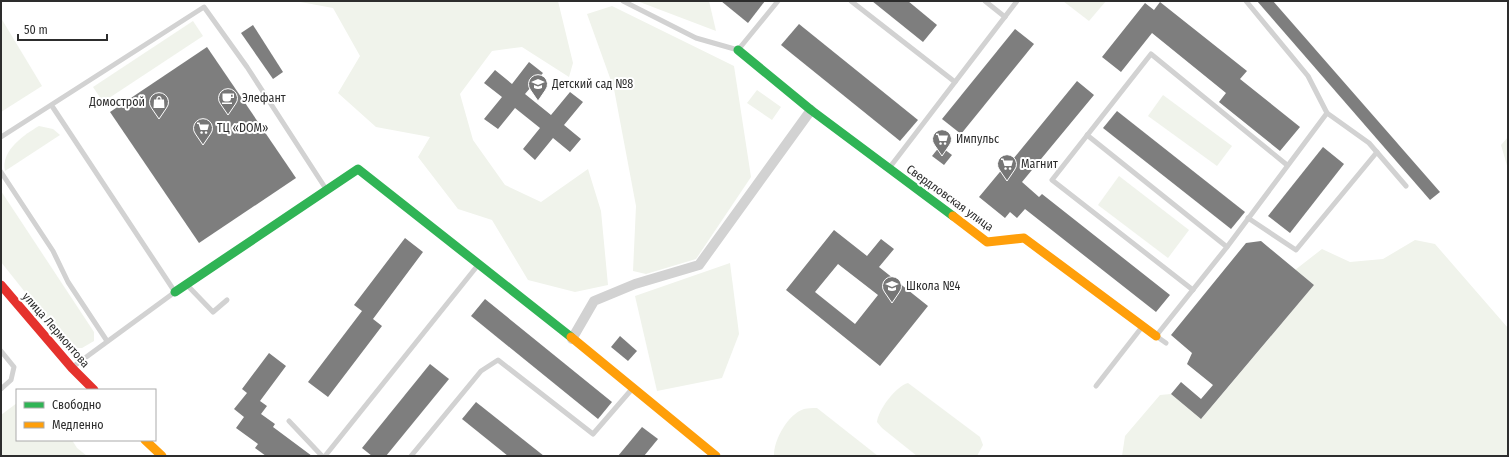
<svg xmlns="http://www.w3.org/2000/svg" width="1509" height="457" font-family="'Fira Sans Condensed',sans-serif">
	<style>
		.green { fill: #f0f3eb }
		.building { fill: #7e7e7e; fill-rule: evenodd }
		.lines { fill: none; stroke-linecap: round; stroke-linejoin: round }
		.lane { stroke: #d2d2d2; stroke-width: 5 }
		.street { stroke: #d2d2d2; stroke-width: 10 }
		.fast { stroke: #30b455; stroke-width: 9 }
		.slow { stroke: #ff9f0a; stroke-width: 9 }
		.jam { stroke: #e5322d; stroke-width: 9 }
		.labels { text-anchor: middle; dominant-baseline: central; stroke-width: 4; stroke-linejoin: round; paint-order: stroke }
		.poi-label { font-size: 12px; fill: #2d2d2d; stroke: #fff; text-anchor: start }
		.street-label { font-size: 12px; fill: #2d2d2d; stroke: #fff }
	</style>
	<rect width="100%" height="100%" fill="#fff"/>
	<g class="green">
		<path d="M295,1h263l15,62 -4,14 -47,-30 -30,4 -32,43 13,46 32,45 36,17 47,-33 13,42 7,74 -33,7 -47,-12 -36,-60 -34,-11 -40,-52 12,-20 -54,-10 -38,-34 22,-37 -27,-48z"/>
		<path d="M637,1h72l7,30z"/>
		<path d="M1063,1h43l-17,20z"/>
		<path d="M612,6l122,60 17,111 -55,82 -50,15 -13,-3 3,-65 -22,-117 -27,-75z"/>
		<path d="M1,18l41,68 -41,26z"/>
		<path d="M193,21l10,15 -100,66 -10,-15z"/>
		<path d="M757,90l24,17 -9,13 -25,-17z"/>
		<path d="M1163,95l69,51 -15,20 -69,-50z"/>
		<path d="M39,126l14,3 7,6 -55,36c-5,-20 20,-37 34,-45z"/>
		<path d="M1508,137v32l-7,-24z"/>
		<path d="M1119,176l70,54 -21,28 -70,-53z"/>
		<path d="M1,191l93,141v9l-12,7h-10l-8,-7 -63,-79z"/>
		<path d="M1415,240l20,4 73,84v128h-386l3,-20 35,-41 11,-1 31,24 112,-133 -19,-15 27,-21 28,13 33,-3z"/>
		<path d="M730,263l9,71 -17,44 -65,13 -22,-95z"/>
		<path d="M908,383l72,54 3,8 -6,11h-60l-35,-28 -5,-6c1,-12 19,-36 31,-39z"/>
		<path d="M17,403v37h55l5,8 10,8h-86v-41z"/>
		<path d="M817,408l61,48h-104c-1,-15 14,-42 30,-47 4,-1 8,-1 13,-1z"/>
	</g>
	<g class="building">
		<path d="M721,1h44l-17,22z"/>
		<path d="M872,1h36l29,24 -14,17z"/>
		<path d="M1257,1h16l167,191 -10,8z"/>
		<path d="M1160,2l87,69 -7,8 60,48 -20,24 -61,-49 7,-9 -74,-60 -31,39 -19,-15 43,-54 9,7z"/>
		<path d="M799,24l119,96 -18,21 -119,-96z"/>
		<path d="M253,25l30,47 -10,7 -32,-46z"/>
		<path d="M1015,29l19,15 -73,90 -19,-15z"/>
		<path d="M207,47l89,131 -97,65 -89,-131z"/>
		<path d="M529,62l14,11 -18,21 26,21 19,-23 13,10 -19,23 17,14 -11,13 -17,-14 -18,22 -12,-11 17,-21 -25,-20 -17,21 -14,-10 18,-22 -18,-14 11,-13 17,14z"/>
		<path d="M1077,81l17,14 -72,87 17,15 3,-3 128,101 -14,17 -131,-103 -8,9 -7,-6 -5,6 -26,-21 25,-30 1,2z"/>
		<path d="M1117,111l128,101 -14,17 -128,-101z"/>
		<path d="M940,146l12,9 -8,10 -12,-9z"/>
		<path d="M1323,147l21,17 -54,69 -22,-17z"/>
		<path d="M834,230l33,26 14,-17 13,10 -15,18 49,39 -48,60 -94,-76zM838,264l40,31 -23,29 -40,-32z"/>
		<path d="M405,238l18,14 -50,67 9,7 -54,71 -20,-15 54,-71 -8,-6z"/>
		<path d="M1261,241l53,44 -113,134 -30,-25 10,-12 20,17 12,-14 -26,-21 5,-11 -21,-18 75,-92z"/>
		<path d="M485,299l127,103 -14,17 -127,-103z"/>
		<path d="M620,336l17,15 -9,10 -17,-14z"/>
		<path d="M269,353l17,13 -26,35 7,5 -6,8 14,10 -2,3 39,29h-46l-11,-8 3,-4 -22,-16 8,-11 -10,-8 13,-16 -5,-4z"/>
		<path d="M430,364l19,15 -63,77h-14l-10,-8z"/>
		<path d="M476,402l68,54h-36l-46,-37z"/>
		<path d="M642,427l16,12 -14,17h-26z"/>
	</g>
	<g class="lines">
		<g class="lane">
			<path d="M623,1l73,37 42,12 40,-49"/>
			<path d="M851,1l104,81"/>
			<path d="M985,1l20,16"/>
			<path d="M1246,1l62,75 19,37 42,30 37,43"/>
			<path d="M52,106l123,186 -101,74"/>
			<path d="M1087,135l140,112"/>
			<path d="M1,137l203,-130 43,60 79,122"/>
			<path d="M890,167l127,-166"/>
			<path d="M1,172l52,79 15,31 39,59"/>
			<path d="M1248,218l48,32 81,-98"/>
			<path d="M188,286l25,26 14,-12"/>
			<path d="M1193,290l-141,-110 99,-126 136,111"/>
			<path d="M1166,343l-10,-7 71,-89 100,-134"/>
			<path d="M1,351l13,16 -3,13 -10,9"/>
			<path d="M1096,386l46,-59"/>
			<path d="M289,421l33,35"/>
			<path d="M325,456l153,-191"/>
			<path d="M411,456l70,-85 17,-11 95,74 39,-45"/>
		</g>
		<path class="street" d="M572,339l22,-38 41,-17 64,-19 112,-155"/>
		<g class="fast">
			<path d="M738,50l73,60 142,106"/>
			<path d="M175,292l183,-123 213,168"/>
		</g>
		<g class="slow">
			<path d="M953,216l34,26 37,-4 132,98"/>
			<path d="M571,337l145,119"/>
			<path d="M145,440l17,16"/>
		</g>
		<path class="jam" d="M1,285l71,83 22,22"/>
	</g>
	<defs>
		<g id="school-pin" transform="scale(1)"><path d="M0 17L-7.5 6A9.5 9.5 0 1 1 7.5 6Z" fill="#767676" stroke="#fff"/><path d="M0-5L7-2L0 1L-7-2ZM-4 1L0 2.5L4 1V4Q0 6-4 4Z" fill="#fff"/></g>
		<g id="cafe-pin" transform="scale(1)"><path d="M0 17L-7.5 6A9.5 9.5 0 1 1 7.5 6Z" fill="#767676" stroke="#fff"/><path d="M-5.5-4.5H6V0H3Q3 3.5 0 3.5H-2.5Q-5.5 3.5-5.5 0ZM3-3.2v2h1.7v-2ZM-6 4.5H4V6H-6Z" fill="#fff"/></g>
		<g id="shop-pin" transform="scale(1)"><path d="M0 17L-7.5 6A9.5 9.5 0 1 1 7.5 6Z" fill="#767676" stroke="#fff"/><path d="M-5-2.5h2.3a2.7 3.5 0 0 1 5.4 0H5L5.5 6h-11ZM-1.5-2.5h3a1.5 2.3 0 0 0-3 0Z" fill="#fff"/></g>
		<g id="supermarket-pin" transform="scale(1)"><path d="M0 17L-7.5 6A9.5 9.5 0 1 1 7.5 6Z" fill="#767676" stroke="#fff"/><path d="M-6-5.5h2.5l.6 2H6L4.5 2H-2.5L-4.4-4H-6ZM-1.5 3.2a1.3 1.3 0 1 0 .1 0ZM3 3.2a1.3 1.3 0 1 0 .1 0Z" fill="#fff"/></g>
	</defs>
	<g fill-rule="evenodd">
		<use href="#school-pin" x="538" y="84"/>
		<use href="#cafe-pin" x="228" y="98"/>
		<use href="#shop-pin" x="159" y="102"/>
		<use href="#supermarket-pin" x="203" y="128"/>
		<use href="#supermarket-pin" x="942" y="139"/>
		<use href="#supermarket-pin" x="1007" y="164"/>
		<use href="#school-pin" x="892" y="286"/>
	</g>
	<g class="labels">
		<g class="poi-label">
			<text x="552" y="84">Детский сад №8</text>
			<text x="242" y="98">Элефант</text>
			<text x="145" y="102" text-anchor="end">Домострой</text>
			<text x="217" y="128">ТЦ «DOM»</text>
			<text x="956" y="139">Импульс</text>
			<text x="1021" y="164">Магнит</text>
			<text x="906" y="286">Школа №4</text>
		</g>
		<g class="street-label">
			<text transform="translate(950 198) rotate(36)">Свердловская улица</text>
			<text transform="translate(56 330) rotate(49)">улица Лермонтова</text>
		</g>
	</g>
	<rect width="1509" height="457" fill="none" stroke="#2d2d2d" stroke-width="4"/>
	<rect x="16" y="389" width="140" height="52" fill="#ffffff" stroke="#ababab"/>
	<rect x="24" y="402" width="20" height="6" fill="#30b455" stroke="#ababab"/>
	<text x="52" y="409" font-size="12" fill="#2d2d2d">Свободно</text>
	<rect x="24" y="422" width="20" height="6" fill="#ff9f0a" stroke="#ababab"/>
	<text x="52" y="429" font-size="12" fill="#2d2d2d">Медленно</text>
	<path d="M18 34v6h89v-6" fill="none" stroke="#2d2d2d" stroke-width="2"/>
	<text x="24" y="34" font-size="12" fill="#2d2d2d" stroke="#ffffff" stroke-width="3" paint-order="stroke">50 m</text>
</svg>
